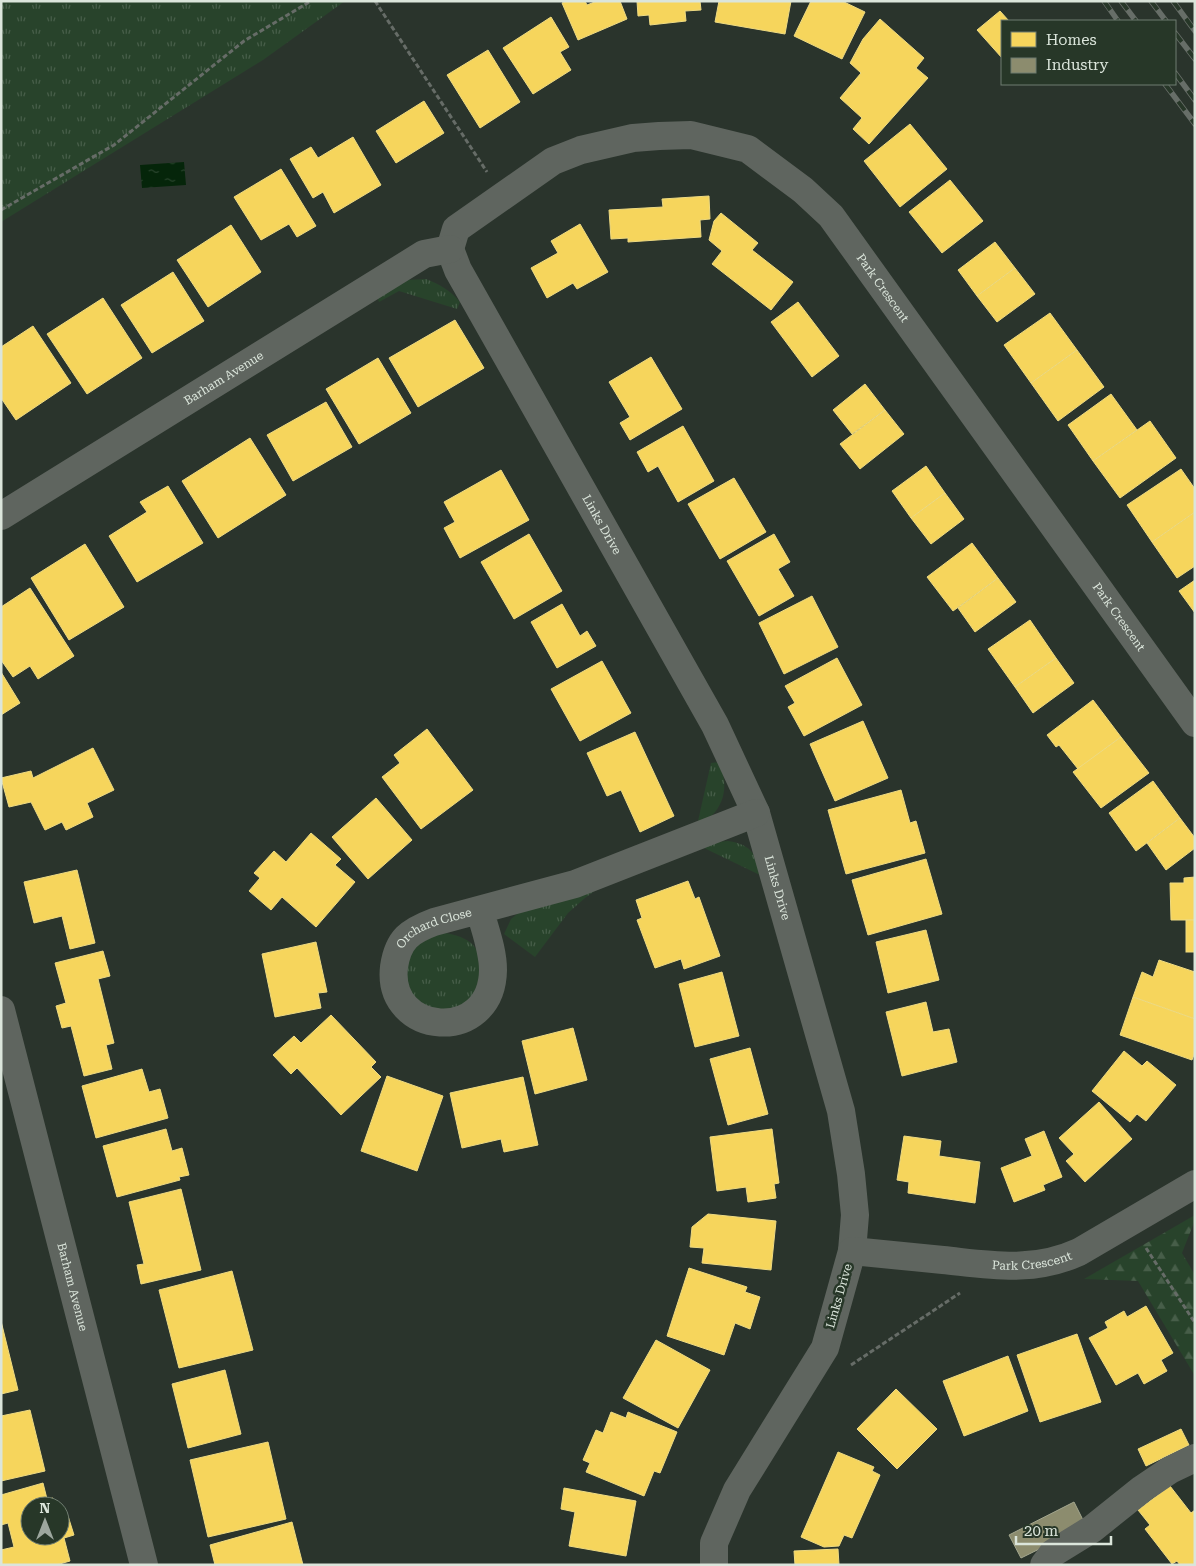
<svg xmlns="http://www.w3.org/2000/svg" width="1196" height="1566" font-family="'Roboto Serif',serif">
	<style>
		.grass { fill: url(#grass-tufts) }
		.forest { fill: url(#forest-firs) }
		.water { fill: url(#water-ripples) }
		.homes { fill: #f6d55c; stroke: #eeda82 }
		.industry { fill: #8c8c6e; stroke: #a4a78f }
		.lines { fill: none; stroke-linecap: round; stroke-linejoin: round }
		.path { stroke: #666c67; stroke-width: 3; stroke-dasharray: 5 2.5; stroke-linecap: butt }
		.minor { stroke: #5f655f; stroke-width: 28 }
		.rail-casing { stroke: #676e68; stroke-width: 5.5 }
		.rail { stroke: #273728; stroke-width: 4; stroke-dasharray: 11; stroke-linecap: butt }
		.labels { text-anchor: middle; dominant-baseline: central; stroke-width: 5; stroke-linejoin: round; paint-order: stroke }
		.street-label { font-size: 12px; fill: #dbe5db; stroke: #273728 }
	</style>
	<defs>
		<pattern id="grass-tufts" width="24" height="20" patternUnits="userSpaceOnUse" patternTransform="scale(1.25)"><rect width="24" height="20" fill="#28432b"/><path d="M3 7l-1-3M5 7V3M7 7l1-3M15 17l-1-3M17 17v-4M19 17l1-3" fill="none" stroke="#475e49"/></pattern>
		<pattern id="forest-firs" width="22" height="20" patternUnits="userSpaceOnUse" patternTransform="scale(1.25)"><rect width="22" height="20" fill="#28432b"/><path d="M5 1l3.5 6h-7zM16 11l3.5 6h-7z" fill="#475e49"/></pattern>
		<pattern id="water-ripples" width="26" height="14" patternUnits="userSpaceOnUse" patternTransform="scale(1.25)"><rect width="26" height="14" fill="#05250a"/><path d="M2 4q2-2 4 0t4 0M15 11q2-2 4 0t4 0" fill="none" stroke="#29442d"/></pattern>
	</defs>
	<rect width="100%" height="100%" fill="#2a342c"/>
	<g class="grass">
		<path d="M1,1h344l-82,59 -262,162z"/>
		<path d="M426,279c13,5 24,11 34,23l-3,7 -58,-18 -20,11 -2,-6 29,-16z"/>
		<path d="M719,762c11,25 5,48 -18,62l-3,-3 13,-58z"/>
		<path d="M728,841c26,4 27,15 36,36l-62,-30 13,-5z"/>
		<path d="M604,884l-19,14 -17,15 -33,44 -31,-23 7,-15 11,-9z"/>
		<path d="M446,933c31,6 33,17 39,45l-21,31h-38c-6,-5 -16,-14 -19,-21 -1,-3 0,-8 0,-12 -3,-27 13,-40 39,-43z"/>
	</g>
	<path class="forest" d="M1195,1215v5l-13,33 13,22v101l-57,-95 -54,-2z"/>
	<path class="water" d="M184,162l2,23 -44,3 -2,-23z"/>
	<g class="homes">
		<path d="M566,1h19l2,4 10,-4h23l7,18 -49,21 -16,-37z"/>
		<path d="M637,1h63l1,9 -16,1 1,10 -36,4 -1,-10 -11,1z"/>
		<path d="M719,1h72l-6,33 -70,-12z"/>
		<path d="M811,1h31l23,11 -23,47 -48,-23z"/>
		<path d="M1000,11l9,10h-7v37l-25,-28z"/>
		<path d="M551,17l18,30 -9,5 11,18 -38,24 -30,-46z"/>
		<path d="M880,19l44,39 -8,10 12,10 -59,66 -16,-15 9,-11 -22,-20 21,-25 -11,-10 13,-24z"/>
		<path d="M488,50l32,52 -40,26 -33,-53z"/>
		<path d="M424,101l20,32 -48,30 -20,-32z"/>
		<path d="M910,124l37,45 -47,38 -36,-46z"/>
		<path d="M353,137l28,48 -47,28 -11,-21 -10,6 -23,-39 21,-12 7,11z"/>
		<path d="M281,169l35,57 -19,11 -8,-13 -28,16 -27,-43z"/>
		<path d="M950,180l33,41 -41,32 -33,-41z"/>
		<path d="M709,196l1,23 -10,1 1,17 -73,5v-4l-17,1 -2,-29 54,-3 -1,-8z"/>
		<path d="M721,213l37,30 -6,7 41,32 -22,28 -59,-46 10,-13 -13,-11 5,-19z"/>
		<path d="M580,224l28,48 -31,17 -4,-6 -26,15 -16,-30 27,-15 -7,-12z"/>
		<path d="M231,225l30,47 -53,35 -31,-47z"/>
		<path d="M995,242l20,26 -38,28 -19,-26z"/>
		<path d="M1015,268l20,26 -38,28 -20,-26z"/>
		<path d="M173,272l31,49 -52,32 -31,-48z"/>
		<path d="M103,298l39,60 -55,36 -40,-60z"/>
		<path d="M798,302l41,54 -27,21 -41,-55z"/>
		<path d="M1050,313l27,37 -46,33 -27,-38z"/>
		<path d="M455,320l29,48 -66,39 -29,-49z"/>
		<path d="M33,326l38,57 -55,37 -15,-22v-51z"/>
		<path d="M1077,350l27,37 -46,34 -27,-38z"/>
		<path d="M651,357l31,52 -52,31 -10,-17 10,-6 -21,-35z"/>
		<path d="M378,358l33,55 -52,31 -33,-55z"/>
		<path d="M865,384l20,26 -33,24 -19,-24z"/>
		<path d="M1111,394l26,36 -44,31 -25,-36z"/>
		<path d="M326,402l26,45 -59,34 -26,-46z"/>
		<path d="M885,410l19,24 -44,35 -20,-25z"/>
		<path d="M1150,421l26,37 -56,40 -27,-37z"/>
		<path d="M683,426l31,55 -36,21 -20,-36 -10,6 -11,-20z"/>
		<path d="M250,438l36,57 -68,43 -36,-57z"/>
		<path d="M926,466l19,27 -34,25 -19,-27z"/>
		<path d="M1181,469l14,20v23l-43,30 -25,-37z"/>
		<path d="M501,470l28,50 -69,38 -16,-30 11,-6 -11,-20z"/>
		<path d="M734,478l32,54 -46,27 -32,-55z"/>
		<path d="M168,486l35,57 -66,39 -28,-46 38,-24 -7,-10z"/>
		<path d="M945,493l19,26 -33,25 -20,-26z"/>
		<path d="M1195,512v54l-18,12 -25,-36z"/>
		<path d="M529,534l33,57 -48,28 -33,-57z"/>
		<path d="M774,534l16,28 -12,7 16,27 -35,20 -32,-55z"/>
		<path d="M972,543l26,35 -45,33 -26,-34z"/>
		<path d="M85,544l39,63 -55,33 -38,-62z"/>
		<path d="M998,578l18,24 -41,30 -17,-24z"/>
		<path d="M1195,580v33l-16,-22z"/>
		<path d="M30,588l44,68 -36,23 -8,-13 -17,11 -12,-17v-53z"/>
		<path d="M812,596l26,51 -54,27 -25,-51z"/>
		<path d="M562,604l18,32 7,-5 9,15 -39,22 -26,-46z"/>
		<path d="M1030,620l26,38 -41,29 -27,-38z"/>
		<path d="M837,658l25,47 -58,31 -16,-29 7,-4 -10,-17z"/>
		<path d="M1056,658l18,25 -41,30 -18,-26z"/>
		<path d="M602,661l29,52 -51,28 -29,-52z"/>
		<path d="M1,672l19,31 -19,12z"/>
		<path d="M1093,700l28,37 -43,32 -19,-24 -3,2 -9,-12z"/>
		<path d="M863,721l25,57 -53,23 -25,-57z"/>
		<path d="M427,729l46,61 -52,39 -39,-52 18,-14 -6,-8z"/>
		<path d="M635,732l39,84 -34,16 -19,-42 -14,6 -20,-43z"/>
		<path d="M1121,737l28,36 -48,35 -28,-36z"/>
		<path d="M93,748l21,42 -27,13 6,14 -27,13 -4,-8 -17,8 -14,-28 -22,5 -8,-29 30,-7 2,7z"/>
		<path d="M1153,781l27,37 -44,33 -27,-38z"/>
		<path d="M901,790l9,33 6,-2 9,32 -79,21 -18,-64z"/>
		<path d="M376,798l36,42 -44,39 -36,-42z"/>
		<path d="M1180,818l15,20v10l-29,22 -19,-27z"/>
		<path d="M311,833l30,26 -6,6 20,17 -39,45 -34,-30 -11,13 -22,-19 11,-13 -6,-5 20,-22 12,11z"/>
		<path d="M926,859l16,55 -74,21 -16,-55z"/>
		<path d="M77,870l18,73 -25,6 -8,-33 -28,7 -10,-41z"/>
		<path d="M1195,877v43h-24l-1,-37h14v-5z"/>
		<path d="M688,881l7,18 4,-2 21,59 -36,13 -3,-10 -26,9 -18,-48 5,-2 -6,-18z"/>
		<rect x="1186" y="920" width="9" height="32"/>
		<path d="M926,930l13,50 -51,13 -12,-51z"/>
		<path d="M316,942l11,50 -9,1 3,15 -46,9 -13,-63z"/>
		<path d="M103,951l7,25 -12,3 16,64 -8,2 6,24 -28,7 -13,-50 -9,2 -6,-22 10,-3 -11,-40z"/>
		<path d="M1159,960l36,12v47l-62,-22 9,-25 11,5z"/>
		<path d="M722,972l17,64 -44,11 -16,-63z"/>
		<path d="M1133,997l62,22v33l-3,8 -72,-25z"/>
		<path d="M926,1002l7,30 16,-3 8,33 -55,14 -16,-64z"/>
		<path d="M331,1015l45,47 -5,5 10,10 -40,38 -44,-47 -6,6 -18,-19 21,-19 7,7z"/>
		<path d="M573,1028l14,52 -52,14 -13,-53z"/>
		<path d="M750,1048l18,66 -40,11 -18,-66z"/>
		<path d="M1124,1051l18,15 5,-5 29,24 -30,36 -9,-7 -7,8 -38,-31z"/>
		<path d="M142,1069l7,23 11,-3 8,29 -72,20 -14,-52z"/>
		<path d="M387,1076l56,20 -26,75 -56,-20z"/>
		<path d="M523,1077l15,68 -34,7 -3,-13 -39,9 -12,-55z"/>
		<path d="M1099,1102l33,37 -47,43 -19,-21 8,-7 -15,-16z"/>
		<path d="M166,1129l6,22 10,-3 7,27 -10,2 1,3 -63,17 -14,-51z"/>
		<path d="M772,1129l7,54 -5,1 2,14 -28,4 -2,-15 -29,4 -7,-54z"/>
		<path d="M1044,1131l18,46 -19,8 2,5 -31,12 -13,-34 31,-12 -7,-17z"/>
		<path d="M904,1136l37,5 -2,15 41,6 -5,41 -67,-10 1,-11 -12,-2z"/>
		<path d="M181,1189l20,81 -60,14 -4,-19 7,-1 -15,-62z"/>
		<path d="M708,1214l68,7 -5,49 -69,-7 2,-15 -14,-1 2,-20z"/>
		<path d="M689,1268l58,19 -2,5 15,5 -10,32 -15,-6 -11,32 -57,-19z"/>
		<path d="M232,1271l21,79 -74,18 -20,-78z"/>
		<path d="M1146,1306l27,47 -12,7 6,11 -23,13 -6,-11 -22,12 -27,-47 19,-10 -3,-6 19,-11 3,6z"/>
		<path d="M1,1321l17,69 -17,4z"/>
		<path d="M1077,1334l24,68 -61,20 -23,-67z"/>
		<path d="M656,1340l54,30 -32,58 -55,-30z"/>
		<path d="M1008,1356l20,55 -64,25 -21,-55z"/>
		<path d="M225,1370l16,64 -53,14 -16,-64z"/>
		<path d="M896,1389l41,40 -40,40 -40,-40z"/>
		<path d="M30,1410l15,61 -44,10v-65z"/>
		<path d="M611,1412l15,6 2,-6 49,20 -17,41 -6,-2 -10,25 -58,-24 4,-9 -7,-3 13,-30 7,3z"/>
		<path d="M1181,1429l8,16 -43,21 -8,-17z"/>
		<path d="M268,1442l18,77 -78,18 -18,-77z"/>
		<path d="M838,1452l36,15 -2,4 8,4 -28,63 -8,-3 -5,11 -15,1 -23,-10z"/>
		<path d="M43,1483l4,16 6,-1 2,8h-25v30h30v-19l8,-1 6,19 -10,3 6,23 -14,4h-55v-15l13,-3 -6,-24 -7,2v-30z"/>
		<path d="M1170,1486l21,27 4,-3v55h-15l-3,-4 -5,3 -27,-35 5,-4 -12,-15z"/>
		<path d="M564,1488l72,13 -10,55 -57,-10 6,-34 -14,-3z"/>
		<path d="M292,1522l11,43h-88l-5,-20z"/>
		<path d="M838,1549l1,16h-44l-1,-14z"/>
	</g>
	<path class="industry" d="M1074,1502l12,24 -65,32 -12,-23z"/>
	<g class="lines">
		<g class="path">
			<path d="M375,1l112,171"/>
			<path d="M1,210l113,-65 130,-104 67,-40"/>
			<path d="M1146,1248l49,75"/>
			<path d="M851,1365l109,-72"/>
		</g>
		<g class="minor">
			<path id="s1" d="M450,249l8,21 257,455 41,88 85,298 10,63 4,41 -3,36 -27,97 -88,142 -23,53v22"/>
			<path id="s2" d="M450,249l6,-20 97,-68 28,-11 52,-12 26,-2 32,-1 57,14 55,41 28,26 364,507"/>
			<path id="s3" d="M1,516l423,-262 26,-5"/>
			<path id="s4" d="M480,911c5,19 13,39 13,59 -1,75 -107,66 -99,-3 4,-28 16,-36 40,-45l141,-38 181,-71"/>
			<path id="s5" d="M1,1010l143,555"/>
			<path id="s6" d="M852,1251c30,3 61,6 91,9 49,5 90,13 136,-8l116,-68"/>
			<path d="M1044,1565l9,-12 39,-24 50,-40 28,-19 25,-12"/>
		</g>
		<g class="rail-casing">
			<g id="rail">
				<path d="M1104,1l14,20"/>
				<path d="M1121,1l15,20"/>
				<path d="M1151,1l15,20"/>
				<path d="M1173,1l22,30"/>
				<path d="M1175,33l20,26"/>
				<path d="M1175,73l20,27"/>
				<path d="M1165,84l30,40"/>
			</g>
		</g>
		<use href="#rail" class="rail"/>
	</g>
	<g class="labels">
		<g class="street-label">
			<text stroke="none"><textPath href="#s2" startOffset="535">Park Crescent</textPath></text>
			<text stroke="none"><textPath href="#s3" startOffset="262">Barham Avenue</textPath></text>
			<text stroke="none"><textPath href="#s1" startOffset="315">Links Drive</textPath></text>
			<text stroke="none"><textPath href="#s2" startOffset="940">Park Crescent</textPath></text>
			<text stroke="none"><textPath href="#s1" startOffset="720">Links Drive</textPath></text>
			<text stroke="none"><textPath href="#s4" startOffset="288">Orchard Close</textPath></text>
			<text stroke="none"><textPath href="#s6" startOffset="181">Park Crescent</textPath></text>
			<text stroke="none"><textPath href="#s5" startOffset="286">Barham Avenue</textPath></text>
			<text transform="translate(839 1296) rotate(-74)">Links Drive</text>
		</g>
	</g>
	<rect width="1196" height="1566" fill="none" stroke="#dbe5db" stroke-width="5"/>
	<rect x="1001" y="20" width="175" height="65" fill="#273728" stroke="#6f7d70"/>
	<rect x="1011" y="32" width="25" height="15" fill="#f6d55c" stroke="#6f7d70"/>
	<text x="1046" y="45" font-size="15" fill="#dbe5db">Homes</text>
	<rect x="1011" y="58" width="25" height="15" fill="#8c8c6e" stroke="#6f7d70"/>
	<text x="1046" y="70" font-size="15" fill="#dbe5db">Industry</text>
	<g transform="translate(45 1521)"><circle r="24" fill="#273728" stroke="#6f7d70"/>
	<path d="M0-4L9 19L0 12L-9 19Z" fill="#9da79e"/>
	<text y="-8" font-size="14" font-weight="bold" text-anchor="middle" fill="#dbe5db">N</text>
	</g>
	<path d="M1016 1536v8h95v-8" fill="none" stroke="#dbe5db" stroke-width="2.5"/>
	<text x="1024" y="1536" font-size="15" fill="#dbe5db" stroke="#273728" stroke-width="4" paint-order="stroke">20 m</text>
</svg>
